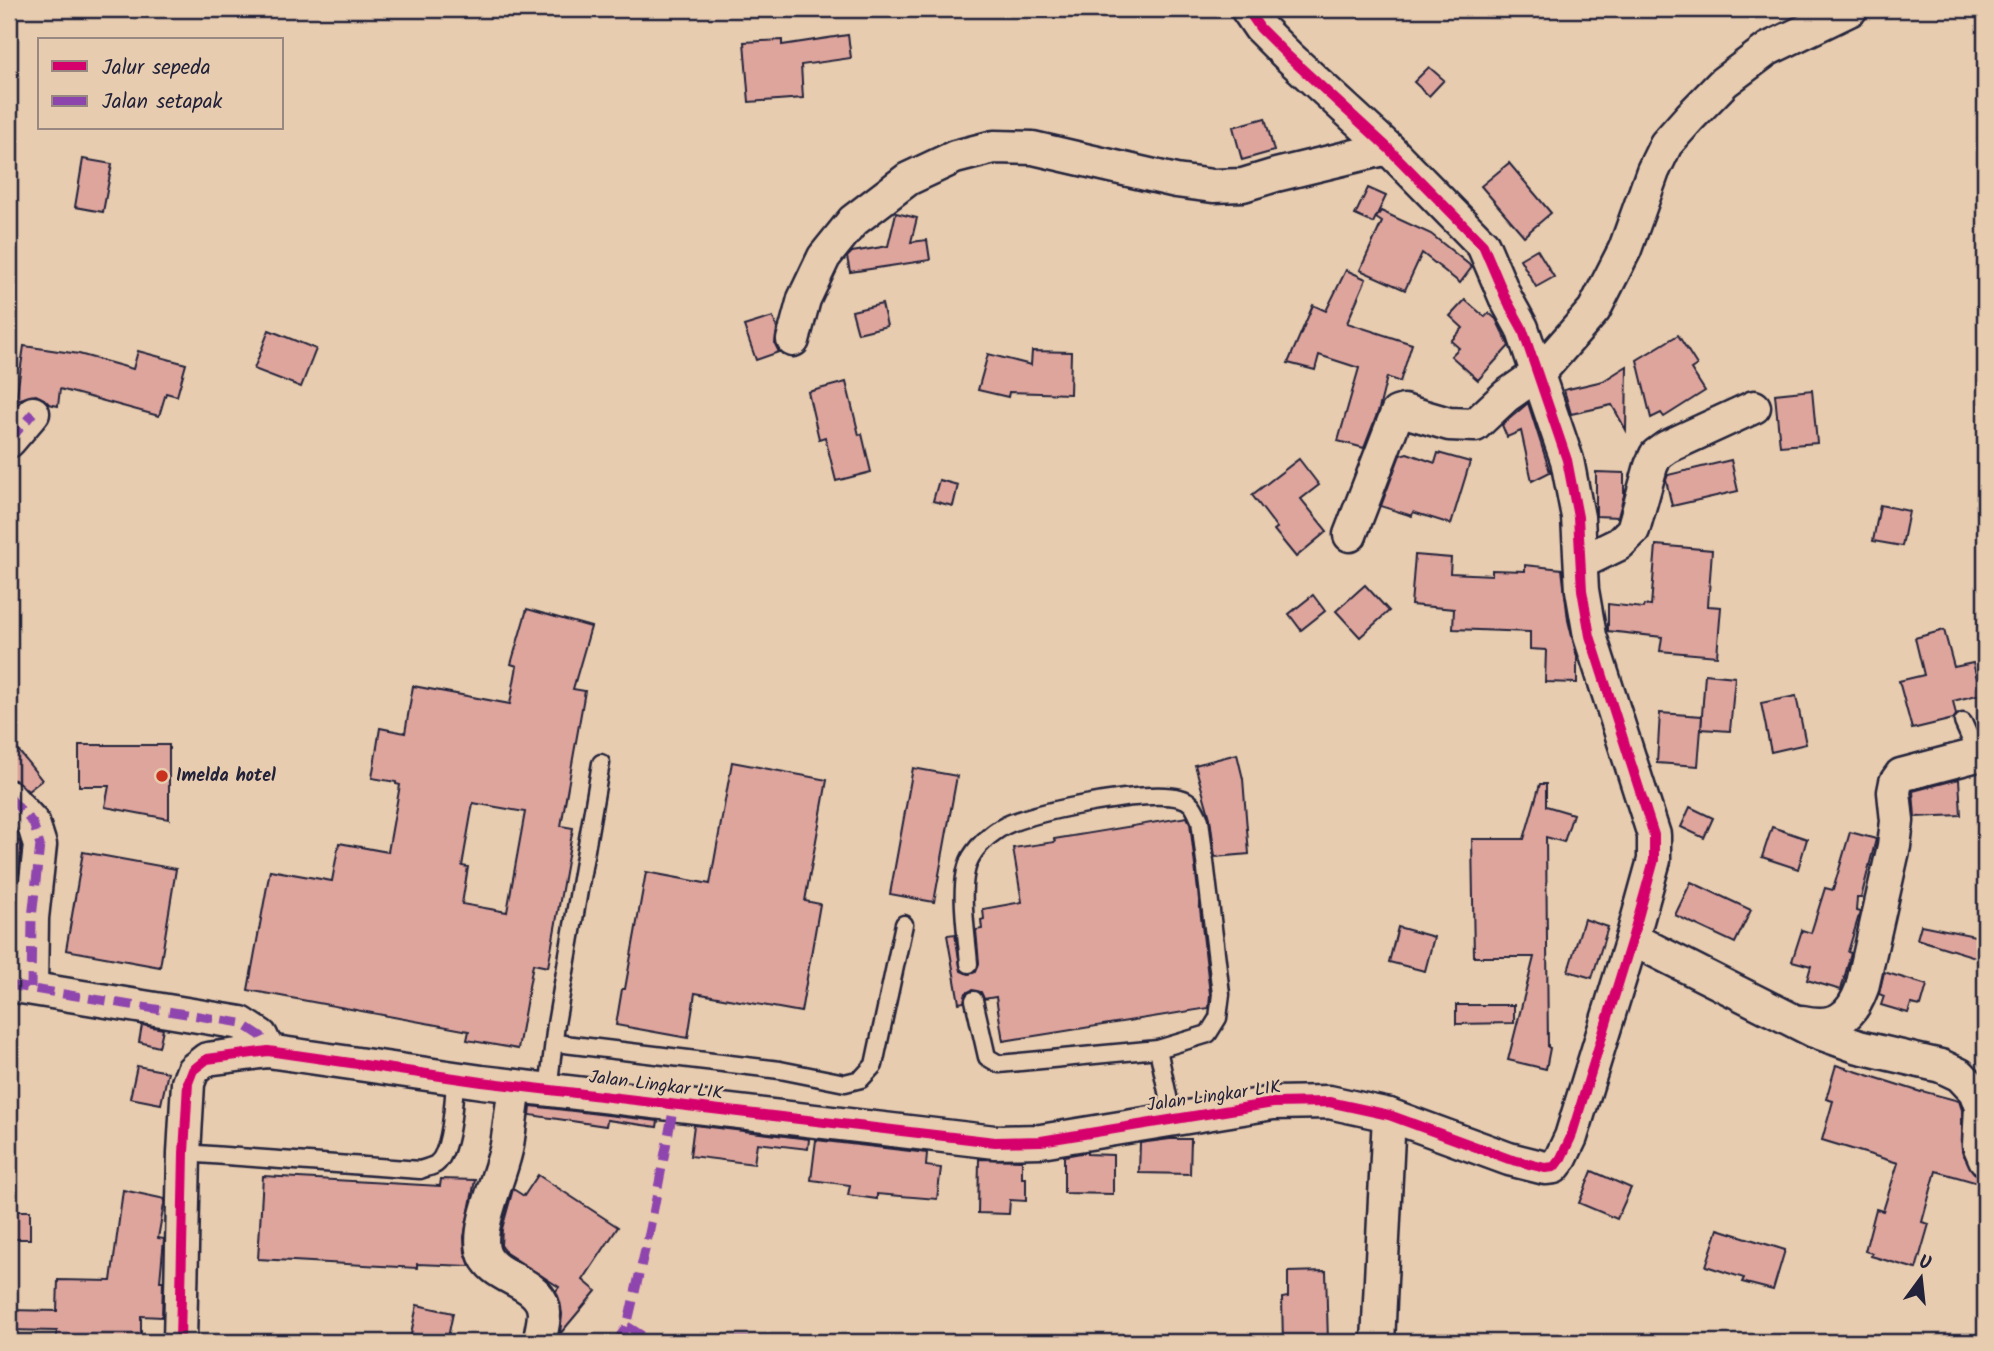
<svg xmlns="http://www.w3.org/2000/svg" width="1994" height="1351" font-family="Kalam,sans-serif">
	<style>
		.building { fill: #dea59d; stroke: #22223b; stroke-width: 2; fill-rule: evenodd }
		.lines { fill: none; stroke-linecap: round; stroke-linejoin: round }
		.lane-casing { stroke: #22223b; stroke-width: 21 }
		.street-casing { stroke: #22223b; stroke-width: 37 }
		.lane { stroke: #e8ccaf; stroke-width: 16 }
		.street { stroke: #e8ccaf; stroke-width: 32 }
		.quiet { stroke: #8e44ad; stroke-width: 9; stroke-dasharray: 18 9; stroke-linecap: butt }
		.cycleway-casing { stroke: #e8ccaf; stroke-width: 15 }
		.cycleway { stroke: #d6006c; stroke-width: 10 }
		.poi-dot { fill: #c8321e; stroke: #e8ccaf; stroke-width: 2.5 }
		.labels { text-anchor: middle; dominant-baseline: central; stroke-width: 5; stroke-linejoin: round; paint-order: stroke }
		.poi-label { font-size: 18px; font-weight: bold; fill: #22223b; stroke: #e8ccaf; text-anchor: start }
		.street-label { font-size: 18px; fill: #22223b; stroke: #e8ccaf }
	</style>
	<rect width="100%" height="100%" fill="#e8ccaf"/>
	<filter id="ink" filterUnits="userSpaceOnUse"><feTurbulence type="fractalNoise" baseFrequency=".0143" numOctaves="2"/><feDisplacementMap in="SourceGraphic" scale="14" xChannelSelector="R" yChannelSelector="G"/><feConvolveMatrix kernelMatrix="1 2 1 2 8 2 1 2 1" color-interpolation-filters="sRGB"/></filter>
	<g filter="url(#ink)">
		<g class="building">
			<path d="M848,35l3,23 -50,7 2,33 -54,4 -5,-60 38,-2v5z"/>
			<path d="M1429,67l15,13 -15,16 -15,-14z"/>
			<path d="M1265,118l9,33 -32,9 -9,-33z"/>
			<path d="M83,159l29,5 -9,48 -28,-5z"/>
			<path d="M1509,163l42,50 -27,23 -43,-50z"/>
			<path d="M1368,188l18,8 -13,27 -18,-8z"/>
			<path d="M1381,211l50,23 41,33 -12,16 -38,-30 -17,37 -45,-20 22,-48 -6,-4z"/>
			<path d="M896,213l21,5 -6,24 16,-2 3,20 -80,12 -3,-15 5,-5 36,-6z"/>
			<path d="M1537,249l17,28 -18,10 -16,-28z"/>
			<path d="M1346,270l20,9 -19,44 65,21 -12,38 -13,-5 -8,32 -15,39 -26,-7 21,-73 -40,-13 -4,15 -27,-7 25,-58 13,6z"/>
			<path d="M1465,300l20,17 4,-4 7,6 13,27 -31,34 -27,-24 8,-8 -8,-7 12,-13 -13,-12z"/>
			<path d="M882,304l5,22 -29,7 -6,-22z"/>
			<path d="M773,317l4,12 -2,15 4,8 -23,8 -12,-34z"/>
			<path d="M269,330l47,19 -15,38 -47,-18z"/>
			<path d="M1678,335l19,30 -6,4 14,22 -41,26 -3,-4 -10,5 -14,-58z"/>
			<path d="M24,346l55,8 54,15 5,-18 48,13 -9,32 -11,-3 -7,23 -99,-27 -2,17 -9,-2 -5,-5 -8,-4 -20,5z"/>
			<path d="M1032,351l39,1 -1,42 -61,-2 -1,5 -30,-7 10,-36 43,11z"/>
			<path d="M1627,366l-1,64 -14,-25 -41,9 -7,-24 39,-9z"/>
			<path d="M846,382l13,53 3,-1 9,38 -35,9 -11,-44 -6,2 -11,-47z"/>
			<path d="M1812,390l5,53 -37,3 -5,-52z"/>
			<path d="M1528,403l22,69 -18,9 -11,-50 -14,6 -5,-12z"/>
			<path d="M1407,453l28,10 3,-10 32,9 -19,62 -38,-12 -1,4 -31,-10 19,-51z"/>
			<path d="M1299,459l20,26 -18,14 26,32 -31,26 -22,-27 3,-2 -25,-33z"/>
			<path d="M1731,460l7,31 -66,15 -6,-26 2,-5z"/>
			<path d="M1596,472l28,1v22l-6,22 -22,-1z"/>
			<path d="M939,480l19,5 -5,21 -20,-5z"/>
			<path d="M1880,505l29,6 -7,35 -29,-5z"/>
			<path d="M1656,545l56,5 -4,56 13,1 -4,49 -57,-5 2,-14 -54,-6v-27l35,4 1,-3 7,1z"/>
			<path d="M1415,555l36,3 -1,15 42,2v-5l33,1v-6l37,4 6,51 9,37v26l-32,-1 1,-32 -16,-1v-17l-77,-3 1,-20 -43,-4z"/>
			<path d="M1365,585l24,26 -29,26 -24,-26z"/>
			<path d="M1313,595l12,16 -24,19 -12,-16z"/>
			<path d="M527,609l64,18 -18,62 12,2 -24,135 12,2 -25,139 -15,-3 -15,85 -51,-9 2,-9 -221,-41 22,-120 62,11 7,-38 49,9 12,-67 -4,-1v-2l-24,-4 8,-50 25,5 8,-47 97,18 7,-38 -6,-2zM473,803l52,9 -18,100 -45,-8 6,-37 -6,-1z"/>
			<path d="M1944,630l10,37 19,-4 8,31 -28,7 3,14 -3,4 -41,10 -13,-48 25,-6 -9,-37z"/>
			<path d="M1705,674l30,3 -5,54 -29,-2z"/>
			<path d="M1796,696l10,48 -35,8 -10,-49z"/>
			<path d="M1660,713l42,3 -4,50 -41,-3z"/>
			<path d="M9,739l33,41 -14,11 -13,-11 -6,-1z"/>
			<path d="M79,745h90v74l-64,-12 4,-21h-30z"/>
			<path d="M1237,754l6,25 6,75 -34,3 -5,-39 -15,-53z"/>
			<path d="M732,762l95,18 -22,121 15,3 -19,108 -106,-19 -7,45 -72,-13 6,-36h3l21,-117 64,12z"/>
			<path d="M913,768l44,8 -23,126 -44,-8z"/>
			<path d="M1959,779l2,36 -46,2 -2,-26z"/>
			<path d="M1540,784h6v22l27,8 -9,28 -18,-5 2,210 2,1 -4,21 -38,-9 26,-103h-60l-2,-118h52z"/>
			<path d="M1690,807l23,11 -9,20 -23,-11z"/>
			<path d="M1187,817l3,6 20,171 -1,14 -206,33 -7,-44 -12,2 -3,-7 -9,-2 -6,3 -2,9 -5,1 -12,-68 8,-1 6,37 8,3 7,-2 3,-9 -3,-33 6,-1 -1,-9 3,-1 -1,-10 39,-7 -9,-54 42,-6 -1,-3z"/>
			<path d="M1772,827l35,12 -9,30 -36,-12z"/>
			<path d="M1850,832l26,7 -15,59h-4l-1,13 4,1 -12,40 3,1 -10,37 -34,-10 4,-14 -19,-5 10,-31 9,3 14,-45 8,2z"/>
			<path d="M9,839l10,2 2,6 -8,95h-4z"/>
			<path d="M83,852l93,17 -16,98 -94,-17z"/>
			<path d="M1691,882l60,28 -16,33 -60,-28z"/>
			<path d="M1584,919l24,8 -16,51 -24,-7z"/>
			<path d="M1921,925l64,13v22l-68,-21z"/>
			<path d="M1398,927l36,10 -9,34 -36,-9z"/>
			<path d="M1884,972l43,13 -6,21 -10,-2 -3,9 -27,-8 3,-9 -5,-2z"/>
			<path d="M1456,1005h58v18l-58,1z"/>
			<path d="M142,1025l21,4 -4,18 -20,-5z"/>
			<path d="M1836,1065l85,27 1,-1 37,10 3,9v42l12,21 11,4v8l-49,-14 -14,51 7,2 -13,45 -45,-13 1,-3 -7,-2 11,-42 7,2 15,-48 -76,-23 11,-39 -7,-2z"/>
			<path d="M137,1066l31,6 -7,32 -31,-6z"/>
			<path d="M531,1106l127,15 -1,6 -50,-7 -1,6 -76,-11z"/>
			<path d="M694,1125l115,14 -1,10 -51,-6 -3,21 -64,-8z"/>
			<path d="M1170,1139h21l-1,35 -51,-1 1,-30z"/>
			<path d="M816,1140l111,13 -1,13 15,2 -4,31 -60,-5v5l-29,-4 2,-10 -39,-5z"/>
			<path d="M1087,1152v2l26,1v39l-49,-1v-37z"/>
			<path d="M979,1159l43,1v18h4v23l-16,-1 -1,14 -31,-1z"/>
			<path d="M1592,1171l39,17 -14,31 -38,-16z"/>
			<path d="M538,1175l80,52 -35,53 13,11 -36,43 2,-20 -6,-23 3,-4 -53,-34 -5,-8 1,-16 11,-40 11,7z"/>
			<path d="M263,1176l177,10 1,-7 34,1 -11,57 1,15 5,14 -53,-2v4l-159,-9z"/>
			<path d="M123,1190l42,9 -7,39 6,1 -4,42h3l-1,36 -21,-1v26h-84v-11l-48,-1v-20l48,1 1,-31 53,1z"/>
			<rect x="9" y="1211" width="21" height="28"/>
			<path d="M1718,1229l67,21 -12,40 -31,-8 2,-4 -38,-12z"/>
			<path d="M1326,1271l2,71h-45l-1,-44 6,-1v-25z"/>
			<path d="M417,1305l36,8 -6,29 -36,-8z"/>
		</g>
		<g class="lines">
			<g class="lane-casing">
				<g id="lane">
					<path d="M1963,722l15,34"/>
					<path d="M969,964c-2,-29 -12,-82 2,-107 8,-14 25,-28 40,-34 34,-13 136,-34 169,-25 13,3 15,12 20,22l21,174 -3,24 -10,16 -50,15 -159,15 -12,-7 -13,-57"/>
					<path d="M556,1043l224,27 65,13 16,-4 13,-14 30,-141"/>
					<path d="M1158,1049l15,71"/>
					<path d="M548,1090l8,-66 45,-261"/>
					<path d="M184,1153l236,17c4,-2 12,-3 16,-6 16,-12 18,-66 19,-85"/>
				</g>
			</g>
			<g class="street-casing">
				<g id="street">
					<path d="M793,340l11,-41 20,-42 29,-36 55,-42 47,-22 39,-10 39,1 143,33 37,5 30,-1 33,-10 112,-27"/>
					<path d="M9,441l24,-28"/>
					<path d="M1350,535l47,-122 7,-2 45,13 26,1 31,-29 33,-23 55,-63 31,-61 28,-78 13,-27 24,-27 34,-35 44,-33 83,-40"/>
					<path d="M1582,562l37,-18 14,-14 18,-64 5,-11 11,-8 87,-40"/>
					<path d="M9,797l24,26 7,22 -8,73 -1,70"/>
					<path d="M1632,939l182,92 45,16 82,19 19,9 15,16 6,16 -2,38 6,14"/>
					<path d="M9,985l232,38 20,13 7,15"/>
					<path d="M1802,1022c32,7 49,-3 60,-34l32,-142 3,-25 -3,-29 2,-10 5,-7 84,-22"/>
					<path d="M515,1086c-3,20 -5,40 -8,59 -5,29 -30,78 -24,105 7,31 60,29 61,63 0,7 -2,15 -3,21"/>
					<path d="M180,1342l4,-189 4,-70 5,-13 14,-11 61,-8 214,31 513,60 46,-1 232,-38 56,-1 60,13 120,44 36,9 9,-1 7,-9 10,-21 61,-198 22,-79v-25l-64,-199 -8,-46 -4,-73 -11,-57 -45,-132 -16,-29 -23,-54 -95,-97 -100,-92 -28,-28 -13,-19"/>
					<path d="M1378,1342l11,-227"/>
				</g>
			</g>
			<use href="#lane" class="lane"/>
			<use href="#street" class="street"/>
			<g class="quiet">
				<path d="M9,441l24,-28"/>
				<path d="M9,797l24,26 7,22 -8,73 -1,70"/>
				<path d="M9,985l232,38 20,13 7,15"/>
				<path d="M627,1326l22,14 309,1"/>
				<path d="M616,1342l11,-16 23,-97 24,-123"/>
			</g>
			<g class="cycleway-casing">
				<path id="cycleway" d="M180,1342l4,-189 4,-70 5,-13 14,-11 61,-8 214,31 513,60 46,-1 232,-38 56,-1 60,13 120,44 36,9 9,-1 7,-9 10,-21 61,-198 22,-79v-25l-64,-199 -8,-46 -4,-73 -11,-57 -45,-132 -16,-29 -23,-54 -95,-97 -100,-92 -28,-28 -13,-19"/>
			</g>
			<use href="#cycleway" class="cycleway"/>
		</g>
	</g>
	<circle class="poi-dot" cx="162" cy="776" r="7"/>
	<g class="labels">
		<g class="poi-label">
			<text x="176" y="776">Imelda hotel</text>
		</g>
		<g class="street-label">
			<text transform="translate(656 1086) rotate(7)">Jalan Lingkar LIK</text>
			<text transform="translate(1214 1097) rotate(-8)">Jalan Lingkar LIK</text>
		</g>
	</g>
	<rect width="1994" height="1351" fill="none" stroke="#e8ccaf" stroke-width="35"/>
	<rect x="18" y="18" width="1959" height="1316" fill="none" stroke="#22223b" stroke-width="2.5" filter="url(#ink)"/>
	<rect x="38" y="38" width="245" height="91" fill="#e8ccaf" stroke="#998881" stroke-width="2"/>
	<rect x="52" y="61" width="35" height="10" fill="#d6006c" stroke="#998881" stroke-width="2"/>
	<text x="102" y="74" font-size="21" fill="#22223b">Jalur sepeda</text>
	<rect x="52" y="96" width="35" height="10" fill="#8e44ad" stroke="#998881" stroke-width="2"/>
	<text x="102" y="108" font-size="21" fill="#22223b">Jalan setapak</text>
	<g transform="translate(1921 1278) rotate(15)" stroke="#e8ccaf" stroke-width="5" paint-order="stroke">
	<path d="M0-5L12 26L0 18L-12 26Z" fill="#22223b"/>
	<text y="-10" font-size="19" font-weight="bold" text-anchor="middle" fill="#22223b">U</text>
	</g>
</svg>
